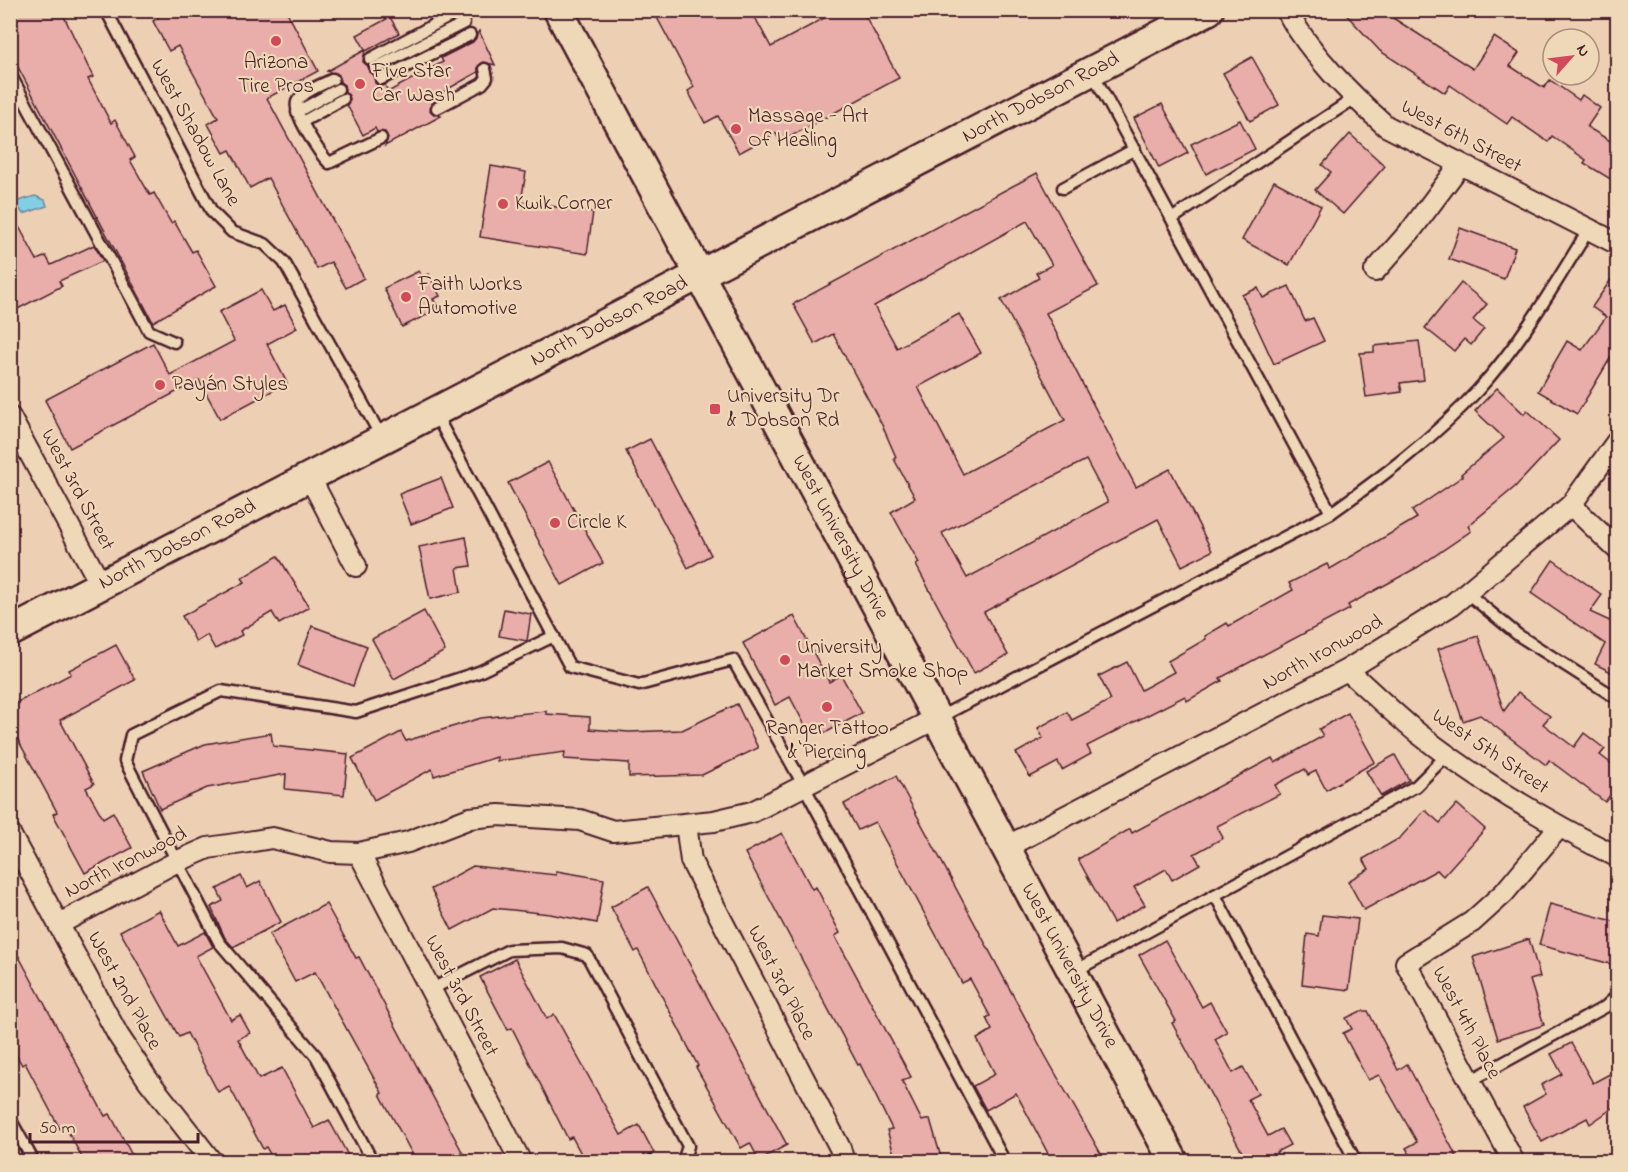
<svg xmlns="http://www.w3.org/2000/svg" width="1628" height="1172" font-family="'Indie Flower',sans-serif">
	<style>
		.water { fill: #83cee4; stroke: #6c889a; stroke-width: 1.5 }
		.building { fill: #e9adaa; stroke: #4a1f2b; stroke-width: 1.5; fill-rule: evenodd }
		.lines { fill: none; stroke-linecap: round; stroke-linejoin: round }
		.service-casing { stroke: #4a1f2b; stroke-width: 15 }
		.minor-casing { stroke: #4a1f2b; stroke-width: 24 }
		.secondary-casing { stroke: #4a1f2b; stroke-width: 33 }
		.service { stroke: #eed8b7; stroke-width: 10 }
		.minor { stroke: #eed8b7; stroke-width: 20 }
		.secondary { stroke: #eed8b7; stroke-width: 28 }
		.poi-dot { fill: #d1495b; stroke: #eed8b7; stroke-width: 2 }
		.labels { text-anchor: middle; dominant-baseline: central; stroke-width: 4.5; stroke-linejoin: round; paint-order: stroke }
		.poi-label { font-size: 21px; fill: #4a1f2b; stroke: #eed8b7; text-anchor: start }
		.street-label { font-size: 21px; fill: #4a1f2b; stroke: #eed8b7 }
	</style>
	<rect width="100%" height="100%" fill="#edcfb4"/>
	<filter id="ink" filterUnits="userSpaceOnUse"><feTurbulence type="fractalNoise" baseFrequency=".0167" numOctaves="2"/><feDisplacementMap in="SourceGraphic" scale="12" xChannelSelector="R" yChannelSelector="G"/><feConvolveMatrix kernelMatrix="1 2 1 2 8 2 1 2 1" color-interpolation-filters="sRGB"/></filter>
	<g filter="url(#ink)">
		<path class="water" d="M35,196l10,4 2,6 -24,8 -8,-12z"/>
		<g class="building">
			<path d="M10,10h51l32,67 -5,2 23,44 4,-3 20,37 -5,3 20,35 4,-2 17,30 3,-2 18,31 4,-2 20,36 -63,36 -143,-270z"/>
			<path d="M154,10h132l32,61 -51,27 97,180 -18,10 -15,-26 -14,7 -49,-91 -18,10 -20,-38 -6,3 -16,-29 10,-6 -40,-72 -9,5 -16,-30 5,-3z"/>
			<path d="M653,10h98l20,37 68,-37h23l37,68 -119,64 -4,-9 -37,20 -21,-37 -13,7 -17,-32 6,-4z"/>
			<path d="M1342,10h59l-8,8 80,51 21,-32 25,16 -9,13 34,22 6,-8 29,20 3,-5 18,13 -13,19 30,18v38l-33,-20 2,-3 -34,-24 -4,6 -36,-25 -5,7 -57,-39 -5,8 -65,-42z"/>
			<path d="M390,17l9,16 -33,18 -9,-16z"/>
			<path d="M479,31l16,34 -12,-3 -5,4v6l-46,26 2,3 -4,10 11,5 -56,30 3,-8 -3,-6h-8l-2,-4 -12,7 -16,-30 3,-6 -5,-7 -1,-7 -4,-3 -1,-7 -12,-4 38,-21 -2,12 5,4 1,6 5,3 1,8 5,3 5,-1 3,7 55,-30 -2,-4 32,-16z"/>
			<path d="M1252,57l27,48 -29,16 -27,-48z"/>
			<path d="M1162,104l26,49 -29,15 -25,-50z"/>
			<path d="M1240,120l15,29 -49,25 -15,-30z"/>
			<path d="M1350,134l35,32 -42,48 -28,-24 16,-18 -9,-7z"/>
			<path d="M491,166l35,6 -5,30 72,10 -6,42 -107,-17z"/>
			<path d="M1037,173l61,113 -52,27 90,174 34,-18 42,82 -30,15 -24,-47 -174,93 24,43 -34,18 -58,-108 3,-2 -28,-51 24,-14 -21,-39 2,-2 -14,-32 -49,-91 -18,10 -22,-40zM1027,221l25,44 -16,8 3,5 -38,22 64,120 -102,54 -45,-87 63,-34 -22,-39 -62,34 -23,-42zM1086,460l22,42 -141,76 -25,-45z"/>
			<path d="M1274,181l47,25 -32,59 -47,-25z"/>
			<path d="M10,210l27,50 9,-4 5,9 43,-20 9,16 -44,20 3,5 -52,27z"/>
			<path d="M1460,228l55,20 -11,31 -55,-20z"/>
			<path d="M419,271l3,6 7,-3 11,22 -7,3 6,10 -37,18 -18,-39z"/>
			<path d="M1617,271v76l-40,67 -39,-23 29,-50 15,9 24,-33 -14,-10z"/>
			<path d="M1461,283l26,21 -14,16 11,9 -13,16 -7,-6 -10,12 -29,-23z"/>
			<path d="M1289,286l16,35 8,-3 11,23 -50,23 -32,-69 16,-7 5,10z"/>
			<path d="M261,290l12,21 12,-6 12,23 -30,16 20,39 -67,36 -21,-39 -129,68 -25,-48 108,-57 17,32 64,-34 -15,-29z"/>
			<path d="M1419,341l5,39 -24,3 2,9 -36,5 -6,-44 14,-1v-6z"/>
			<path d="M1497,388l27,26 3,-4 32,30 -44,47 -47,39 3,5 -53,36 -70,38 2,4 -130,69 2,3 -35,20 -2,-5 -98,50 4,8 -29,16 -4,-8 -28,15 -14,-24 27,-15 -5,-10 29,-16 5,8 39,-20 -12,-24 28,-14 14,28 33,-18 -6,-11 38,-22 -1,-3 22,-13 2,3 64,-36 -4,-7 38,-19 3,5 87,-51 -5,-7 51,-35 -2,-2 43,-36 -29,-27z"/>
			<path d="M650,439l61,116 -23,13 -62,-117z"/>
			<path d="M548,462l55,101 -41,22 -54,-102z"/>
			<path d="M441,478l12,30 -42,16 -12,-30z"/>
			<path d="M466,537l5,29 -14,2 4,24 -31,7 -11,-52z"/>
			<path d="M278,556l31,51 -30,17 -7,-12 -32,19 2,4 -27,14 -8,-14 -11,7 -14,-26 63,-34 -3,-4z"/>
			<path d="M1553,560l49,35 -12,17 24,11 3,-6v58l-22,-11 10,-20 -74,-51z"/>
			<path d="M504,609l27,5 -4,27 -28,-5z"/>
			<path d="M424,611l21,40 -51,28 -22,-40z"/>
			<path d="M794,616l35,66 12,-7 21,38 -37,20 -5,-8 -12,6 -18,-34 -15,8 -32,-62z"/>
			<path d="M312,626l55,20 -14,40 -55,-21z"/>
			<path d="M1478,636l26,75 14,-19 32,24 -7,8 31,23 10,-14 21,16 -5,6 17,13v18l-12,16 -56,-42 -3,5 -66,-50 -17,6 -25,-72z"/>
			<path d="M116,645l19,35 -75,40 34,64 -8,4 17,30 10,-6 19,36 -47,25 -32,-59 4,-2 -47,-87v-19l61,-32 -2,-4z"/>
			<path d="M737,704l21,44 -56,27 -73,2v-14l-65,-4 1,-7 -68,9v-4l-63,19 -2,-7 -58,31 -22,-42 49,-26 5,9 75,-23 65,-7v3l44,3v12l39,3 53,-2z"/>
			<path d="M1348,713l27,49 -49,28 -10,-19 -8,4 -3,-6 -30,16 5,9 -63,32 6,12 -29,16 6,10 -28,16 -6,-11 -32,18 11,18 -32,18 -35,-64 52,-30 2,4 140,-75 3,5 48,-27 -4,-7z"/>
			<path d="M271,733l2,13 75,8 -4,41 -59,-6 1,-15 -79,14 -47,21 -17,-38 62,-27z"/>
			<path d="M1395,755l14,25 -28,16 -15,-25z"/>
			<path d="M896,776l149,279 60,106h-53l-36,-68 -30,17 -13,-24 22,-12 -18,-35 15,-9 -6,-12 4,-2 -20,-37 -8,4 -87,-161 -17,8 -14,-26z"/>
			<path d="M1457,804l28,25 -42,47 -6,-6 -73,40 -16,-29 21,-12 -6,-10 37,-21 25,-28 15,13z"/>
			<path d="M782,833l30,56 4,-2 24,46 -5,3 76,141 -9,4 20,40 8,-2 12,42h-46l-9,-31 5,-1 -32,-65 -2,1 -113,-212z"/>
			<path d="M473,866l83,9v-4l48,8 -7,44 -47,-9 -57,-6 -41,22 -21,-41z"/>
			<path d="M241,876l6,12 13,-7 21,41 -48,25 -8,-9 -14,-31 12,-6 -6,-12z"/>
			<path d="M648,887l139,258 -28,15 -9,-17 -9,5 -45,-81 2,-1 -60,-116 -3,2 -24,-45z"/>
			<path d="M326,904l30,54 3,-1 108,204h-51l-36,-67 2,-1 -67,-121 -20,10 -26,-48z"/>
			<path d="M1550,904l67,18v19l-6,23 -72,-19z"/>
			<path d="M159,910l19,36 27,-14 8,15 -17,9 35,64 9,-5 10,18 -12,6 21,40 23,-11 32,60 15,-8 22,41h-77l-8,-14 -3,2 -34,-63 -11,6 -31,-59 -8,4 -59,-106z"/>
			<path d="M1322,915l36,4 -9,71 -47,-6 5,-50 12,2z"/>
			<path d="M1529,939l11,38 -10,3 14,45 -46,14 -25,-82z"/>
			<path d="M10,940l95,176 5,-2 25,47h-51l-19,-35 -5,3 -35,-66 -3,2 -12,-21z"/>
			<path d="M1165,940l37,67 8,-5 17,30 -12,7 18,34 10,-6 15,27 -10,5 20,37 13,-7 9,16 -14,7 5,9h-34l-75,-138 4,-2 -37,-66z"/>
			<path d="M515,959l32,60 7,-5 67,121 18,-10 15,28 -16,8h-53l-13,-24 -4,2 -56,-111 -4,2 -28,-53z"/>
			<path d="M1361,1011h7l30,59 9,-6 52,97h-45l-8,-13 11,-6 -38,-67 -11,5 -25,-47 9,-4 -6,-11z"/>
			<path d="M1571,1043l22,40 24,-13v35l-27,19 -3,-6 -45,24 -19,-35 23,-13 -5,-9 21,-11 -11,-20z"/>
		</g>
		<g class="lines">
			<g class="service-casing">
				<g id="service">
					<path d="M106,10l106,202 20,20 33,12 19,18 98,176"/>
					<path d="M370,59l88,-47"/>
					<path d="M375,68l89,-45"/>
					<path d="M1092,72l239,441"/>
					<path d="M10,74l139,257 25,11"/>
					<path d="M333,79c-9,5 -32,13 -36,23 -4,12 23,52 32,61l52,-25"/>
					<path d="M381,79l89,-44"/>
					<path d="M437,108l45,-24 5,-6 -2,-9"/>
					<path d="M297,112l41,-23"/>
					<path d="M302,122l41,-23"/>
					<path d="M1063,188l72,-39"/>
					<path d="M1173,218l182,-120"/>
					<path d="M435,413l135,254 69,18 94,-25 71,126 201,376"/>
					<path d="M1467,593l51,42 100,64"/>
					<path d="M938,718l393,-205c52,-37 103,-75 147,-123 43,-47 77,-106 111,-161"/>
					<path d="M1215,895l141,267"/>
					<path d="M1073,972l343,-186 31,-31"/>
					<path d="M430,990l79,-40 53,-2 25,7 101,191 -5,16"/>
					<path d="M1470,1081l135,-74 13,-12"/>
					<path d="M10,1119l24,43"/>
					<path d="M373,1162l-57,-106 -97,-114 -94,-181 6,-26 90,-44 135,21 123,-40 75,-36"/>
				</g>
			</g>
			<g class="minor-casing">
				<g id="minor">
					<path d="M1286,10c25,45 62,82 100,116l232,118"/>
					<path d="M1375,271l37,-42 48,-64"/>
					<path d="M10,417l91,168"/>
					<path d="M309,476l47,90"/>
					<path d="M1571,505l47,45"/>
					<path d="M1347,670c24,21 47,44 72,64 61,48 129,88 199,123"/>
					<path d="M686,824l5,37 149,287 4,14"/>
					<path d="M10,834l108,201 30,45 64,82"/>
					<path d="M1006,847l341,-177 106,-66 118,-99 47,-65"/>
					<path d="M359,853l162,309"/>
					<path d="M59,924l117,-62 32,-14 34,-5 30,-5 59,14 28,1 49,-11 62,-24 29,-3 81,5 33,11 101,-10 38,-9 185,-94"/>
					<path d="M1514,1162l-108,-199 66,-41 32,-29 55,-66"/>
				</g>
			</g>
			<g class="secondary-casing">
				<g id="secondary">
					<path id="s1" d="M558,10l616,1152"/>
					<path id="s2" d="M10,632c399,-208 801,-413 1199,-622"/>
				</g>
			</g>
			<use href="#service" class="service"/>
			<use href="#minor" class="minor"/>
			<use href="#secondary" class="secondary"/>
		</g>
	</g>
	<g class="poi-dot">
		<circle cx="276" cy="41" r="6"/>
		<circle cx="360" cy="84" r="6"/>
		<circle cx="736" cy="129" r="6"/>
		<circle cx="503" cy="204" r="6"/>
		<circle cx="406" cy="297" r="6"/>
		<circle cx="160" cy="385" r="6"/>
		<rect x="709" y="403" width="12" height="12" rx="3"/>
		<circle cx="555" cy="523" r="6"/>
		<circle cx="785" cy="660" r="6"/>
		<circle cx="827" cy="707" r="6"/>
	</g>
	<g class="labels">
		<g class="poi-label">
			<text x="276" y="63" text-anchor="middle">Arizona<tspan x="276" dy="24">Tire Pros</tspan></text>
			<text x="372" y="72">Five Star<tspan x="372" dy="24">Car Wash</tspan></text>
			<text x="748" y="117">Massage - Art<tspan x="748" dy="24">Of Healing</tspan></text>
			<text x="515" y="204">Kwik Corner</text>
			<text x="418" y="285">Faith Works<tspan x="418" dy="24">Automotive</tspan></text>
			<text x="172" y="385">Payán Styles</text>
			<text x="727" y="397">University Dr<tspan x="727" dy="24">&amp; Dobson Rd</tspan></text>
			<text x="567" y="523">Circle K</text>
			<text x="797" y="648">University<tspan x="797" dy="24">Market Smoke Shop</tspan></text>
			<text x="827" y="729" text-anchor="middle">Ranger Tattoo<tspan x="827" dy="24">&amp; Piercing</tspan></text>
		</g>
		<g class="street-label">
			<text stroke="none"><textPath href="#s2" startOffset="1161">North Dobson Road</textPath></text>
			<text transform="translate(195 133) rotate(61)">West Shadow Lane</text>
			<text transform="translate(1461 137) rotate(28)">West 6th Street</text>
			<text stroke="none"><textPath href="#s2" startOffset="675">North Dobson Road</textPath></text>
			<text transform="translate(77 490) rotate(62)">West 3rd Street</text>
			<text stroke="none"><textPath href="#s1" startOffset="598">West University Drive</textPath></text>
			<text stroke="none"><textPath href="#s2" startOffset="189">North Dobson Road</textPath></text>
			<text transform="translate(1323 653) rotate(-29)">North Ironwood</text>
			<text transform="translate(1490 752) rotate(34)">West 5th Street</text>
			<text transform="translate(126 863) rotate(-27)">North Ironwood</text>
			<text stroke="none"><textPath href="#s1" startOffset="1084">West University Drive</textPath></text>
			<text transform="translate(781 983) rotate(63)">West 3rd Place</text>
			<text transform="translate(124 991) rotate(61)">West 2nd Place</text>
			<text transform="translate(461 996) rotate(62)">West 3rd Street</text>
			<text transform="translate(1466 1023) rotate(62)">West 4th Place</text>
		</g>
	</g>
	<rect width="1628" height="1172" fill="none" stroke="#eed8b7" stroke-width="36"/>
	<rect x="18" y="18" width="1592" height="1136" fill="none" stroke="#4a1f2b" stroke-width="2" filter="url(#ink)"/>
	<g transform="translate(1571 57) rotate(62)"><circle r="28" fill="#eed8b7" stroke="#ac8e7f" stroke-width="1.5"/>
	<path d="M0-4.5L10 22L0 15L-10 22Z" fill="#d1495b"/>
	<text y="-9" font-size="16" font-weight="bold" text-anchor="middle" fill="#4a1f2b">N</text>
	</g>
	<path d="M30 1133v9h168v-9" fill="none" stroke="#4a1f2b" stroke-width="3"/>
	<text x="39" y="1133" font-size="18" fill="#4a1f2b" stroke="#eed8b7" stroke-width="4.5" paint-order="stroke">50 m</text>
</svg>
